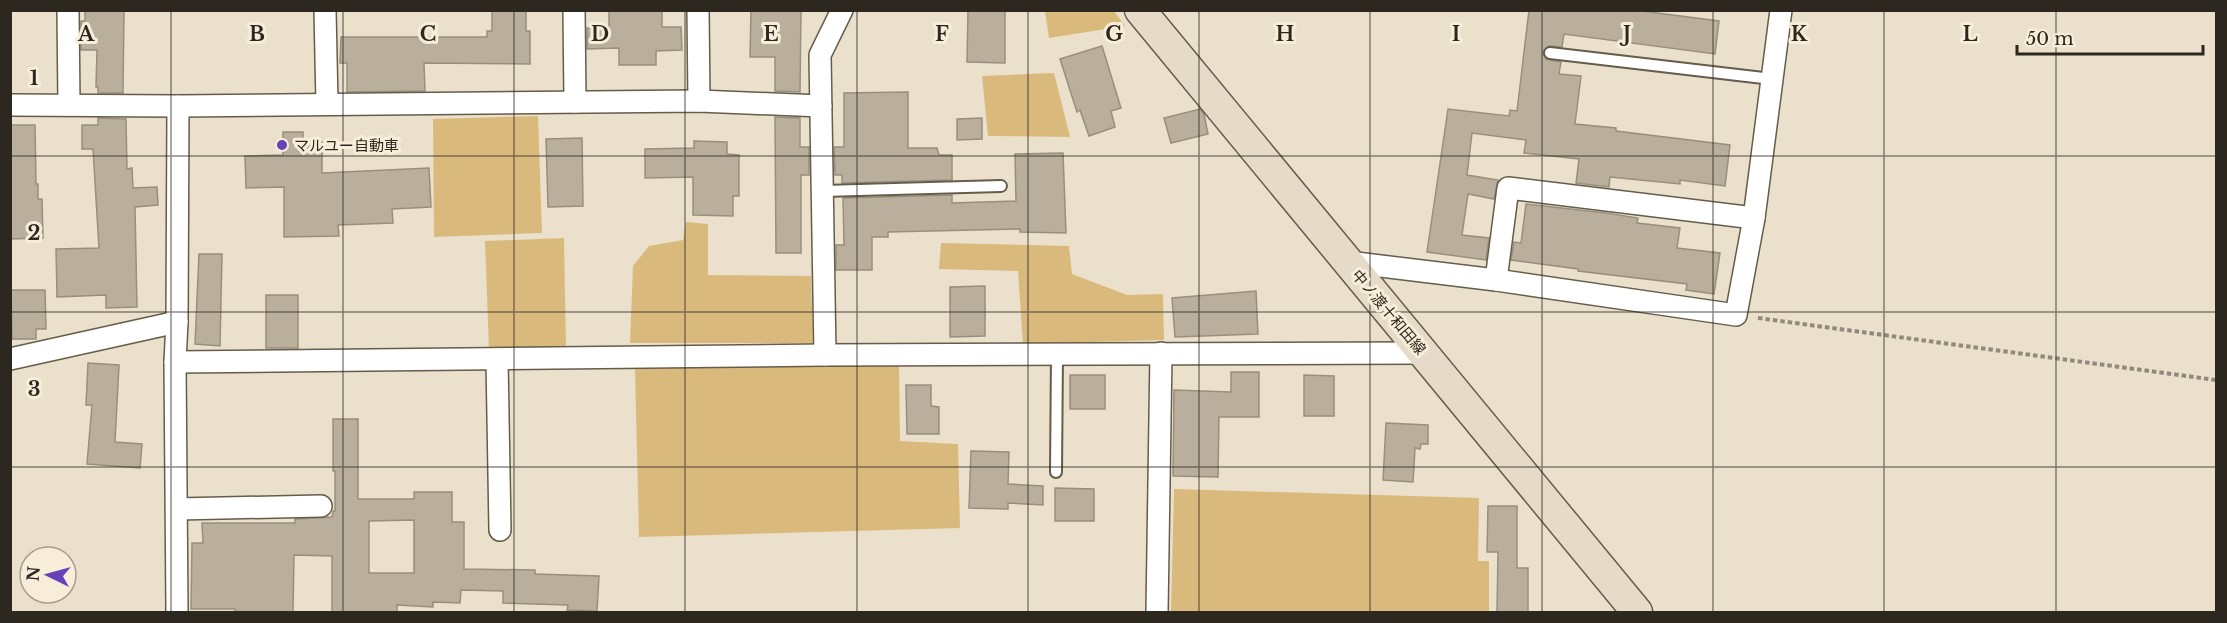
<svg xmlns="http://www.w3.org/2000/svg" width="2227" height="623" font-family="'Libre Baskerville','Noto Sans JP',serif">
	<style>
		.green { fill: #daba7c }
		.building { fill: #b9af9c; stroke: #988f7c; stroke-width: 1.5; fill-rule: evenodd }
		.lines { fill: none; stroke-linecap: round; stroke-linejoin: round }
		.lane-casing { stroke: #655c4a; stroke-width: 14 }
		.street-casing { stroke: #655c4a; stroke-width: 24 }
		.secondary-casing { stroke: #655c4a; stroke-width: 33 }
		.path { stroke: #91897b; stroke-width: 4; stroke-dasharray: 4.5 3; stroke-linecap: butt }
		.lane { stroke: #fff; stroke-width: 10 }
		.street { stroke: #fff; stroke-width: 21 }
		.secondary { stroke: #e5dbc8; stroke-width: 30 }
		.grid { fill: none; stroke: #2c2820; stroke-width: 1.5; stroke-opacity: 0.55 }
		.poi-dot { fill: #6841b9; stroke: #f8edd9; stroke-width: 2 }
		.labels { text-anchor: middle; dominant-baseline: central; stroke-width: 6; stroke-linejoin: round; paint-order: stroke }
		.poi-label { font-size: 15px; fill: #2c2820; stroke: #f8edd9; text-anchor: start }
		.street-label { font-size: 15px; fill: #2c2820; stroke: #f8edd9 }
		.grid-label { font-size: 20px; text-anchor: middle; font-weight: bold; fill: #2c2820; stroke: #f8edd9; stroke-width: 6; stroke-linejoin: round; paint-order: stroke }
	</style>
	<rect width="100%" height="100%" fill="#ebe0cc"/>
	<g class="green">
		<path d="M1045,11h69l11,15 -76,12z"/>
		<path d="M1054,73l16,64 -82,-1 -6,-60z"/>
		<path d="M538,116l4,117 -108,4 -1,-118z"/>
		<path d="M686,222l22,2v51l103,1 2,67h-183l3,-77 16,-20 34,-6z"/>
		<path d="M564,238l2,111 -77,1 -4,-109z"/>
		<path d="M941,243l128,3 3,28 55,21 36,-1 1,46 -141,4 -5,-73 -79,-2z"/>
		<path d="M899,363l1,78 58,3 2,84 -321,9 -4,-168z"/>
		<path d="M1174,489l305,9 -1,63h11v51h-318z"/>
	</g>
	<g class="building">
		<path d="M85,10h39l-1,83h-25v-6h-2l1,-37h-16v-29h4z"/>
		<path d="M492,10h34v21h4v33l-106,-1 1,28 -78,1v-29h-7l1,-26h146v-6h5z"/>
		<path d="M609,10h53v17h19l1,23 -26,1v14h-37v-17l-32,1v-21h22z"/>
		<path d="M751,10h50l-1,82 -25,-1v-34h-25z"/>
		<path d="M968,10h37v53l-38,-1z"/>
		<path d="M1529,10h105l85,11 -4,33 -151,-20 -2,13 -14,-1 -5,7 3,6 15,3 -2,12 22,2 -6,48 41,4v3l114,14 -5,41 -45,-6v4l-70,-7 -1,10 -33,-4 3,-24 -55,-6 2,-13 -54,-7 -5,42 31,5 -4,19 -26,-5 -6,41 27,3 -3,22 -59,-8 21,-143 61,7 1,-6 7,1z"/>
		<path d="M1102,46l19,62 -10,3 4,16 -26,9 -9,-26 -3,2 -17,-53z"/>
		<path d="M908,92v56h29l2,7h13v25l-110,3v-8h-7l-1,-28h10v-54z"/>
		<path d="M1200,109l4,5 4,20 -37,9 -7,-25z"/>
		<path d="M775,117l25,1v29h9v28h-8v78h-25z"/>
		<path d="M98,118l28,1 1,50 5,-1 1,20 24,-1 1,18 -23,2 2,100 -31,1v-13l-49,2 -1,-48 43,-1 -6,-99h-11v-24h16z"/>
		<path d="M982,118v21l-25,1v-21z"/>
		<path d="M10,125h25l1,59h2v15h4l1,39 -33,1z"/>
		<path d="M283,132h20v10h19v31l107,-5 2,39 -39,2 1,14 -55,2 1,11 -55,1v-50l-38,1 -1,-32 38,-1z"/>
		<path d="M582,138l1,68 -35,1 -2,-68z"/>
		<path d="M694,141l33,1v12l12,1v41h-6v20l-40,-1v-38l-48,1v-29l49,-1z"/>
		<path d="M1063,153l3,80 -46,-1v-3l-132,3v5h-16v33h-36v-25h8l-1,-47 109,-3v8l64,-2 -1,-47z"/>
		<path d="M1526,204l80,9 32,5 -1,5 43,5 -3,20 43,5 -6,41 -28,-4 1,-6 -109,-13v-2l-67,-9 3,-18 7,1z"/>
		<path d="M199,254h23l-2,92 -25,-2z"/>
		<path d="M985,286v50l-35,1v-50z"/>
		<path d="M11,290h34l1,39h-10v10h-24z"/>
		<path d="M1256,291l2,43 -83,3 -3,-39z"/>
		<rect x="266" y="295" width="32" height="53"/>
		<path d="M88,363l31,2 -4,77 27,2 -2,24 -53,-4 5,-59h-6z"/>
		<path d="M1231,372h28v45h-40l-1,60 -45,-1 1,-86 57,2z"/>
		<rect x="1070" y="375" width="35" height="34"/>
		<path d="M1304,375l30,1v40h-30z"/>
		<path d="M906,385h25v21l8,1v27h-32z"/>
		<path d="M333,419h25v80h56v-7h38v30h12v47l71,1v4l64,2 -2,35 -30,-1 1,-5 -65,-2v-12l-42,-1 -1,13 -27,-1v5l-36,-2v7h-65v-56l-38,-1 -1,57h-58v-3h-44l1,-66h11l-1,-20h93v-4l37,-2 1,-6h2v-40h-2zM414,520v53h-45v-52z"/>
		<path d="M1386,423l42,2v19h-7l-1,5 -5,-1 -2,34 -30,-2z"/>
		<path d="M971,451l38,1 -1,32 35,2v19l-35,-2v6l-39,-1z"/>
		<path d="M1055,488l39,1v32h-39z"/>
		<path d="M1488,506h29v62h11v44h-31l1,-60h-11z"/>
	</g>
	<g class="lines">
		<g class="lane-casing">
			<g id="lane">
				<path d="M1550,53l222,26"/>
				<path d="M823,191l178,-5"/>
				<path d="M1056,472l1,-118"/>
			</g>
		</g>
		<g class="street-casing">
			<g id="street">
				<path d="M68,10l1,95"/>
				<path d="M325,10l2,94"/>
				<path d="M574,10l1,92"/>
				<path d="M698,10l1,91"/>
				<path d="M10,105l168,1 521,-5 122,5"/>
				<path d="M1348,262l148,18 240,35 18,-97 27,-208"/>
				<path d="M1496,280l12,-92 246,30"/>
				<path d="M825,355l-5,-300 22,-45"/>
				<path d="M10,359l167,-37"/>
				<path d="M497,360l3,170"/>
				<path d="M175,362l650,-7 598,-2"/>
				<path d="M177,509l144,-3"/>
				<path d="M177,612l-2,-250 2,-40 1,-216"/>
				<path d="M1157,612l4,-259"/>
			</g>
		</g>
		<g class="secondary-casing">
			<path id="secondary" d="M1140,10l497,602"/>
		</g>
		<path class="path" d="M1758,318l458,62"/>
		<use href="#lane" class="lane"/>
		<use href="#street" class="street"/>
		<use href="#secondary" class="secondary"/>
	</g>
	<path class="grid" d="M171,10v602M343,10v602M514,10v602M685,10v602M857,10v602M1028,10v602M1199,10v602M1370,10v602M1542,10v602M1713,10v602M1884,10v602M2056,10v602M10,156h2206M10,312h2206M10,467h2206"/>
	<circle class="poi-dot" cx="282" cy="145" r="6"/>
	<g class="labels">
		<g class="poi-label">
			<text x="294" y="145">マルユー自動車</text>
		</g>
		<g class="street-label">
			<text transform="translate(1389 312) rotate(50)">中ノ渡十和田線</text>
		</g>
	</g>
	<g class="grid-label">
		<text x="86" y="41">A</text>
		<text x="257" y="41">B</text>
		<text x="428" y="41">C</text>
		<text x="600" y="41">D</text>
		<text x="771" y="41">E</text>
		<text x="942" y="41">F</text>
		<text x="1114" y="41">G</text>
		<text x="1285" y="41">H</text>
		<text x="1456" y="41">I</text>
		<text x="1627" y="41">J</text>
		<text x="1799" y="41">K</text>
		<text x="1970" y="41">L</text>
		<text x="34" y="85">1</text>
		<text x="34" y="240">2</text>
		<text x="34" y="396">3</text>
	</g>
	<rect width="2227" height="623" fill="none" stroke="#2c2820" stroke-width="24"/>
	<g transform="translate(48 575) rotate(275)"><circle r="28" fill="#f8edd9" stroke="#a69e8f" stroke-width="1.5"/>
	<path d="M0-4.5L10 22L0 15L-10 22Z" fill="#6841b9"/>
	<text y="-9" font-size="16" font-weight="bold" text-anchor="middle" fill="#2c2820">N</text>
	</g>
	<path d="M2017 45v9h186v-9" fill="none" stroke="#2c2820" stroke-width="3"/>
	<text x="2026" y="45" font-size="18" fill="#2c2820" stroke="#f8edd9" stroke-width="4.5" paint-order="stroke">50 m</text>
</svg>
